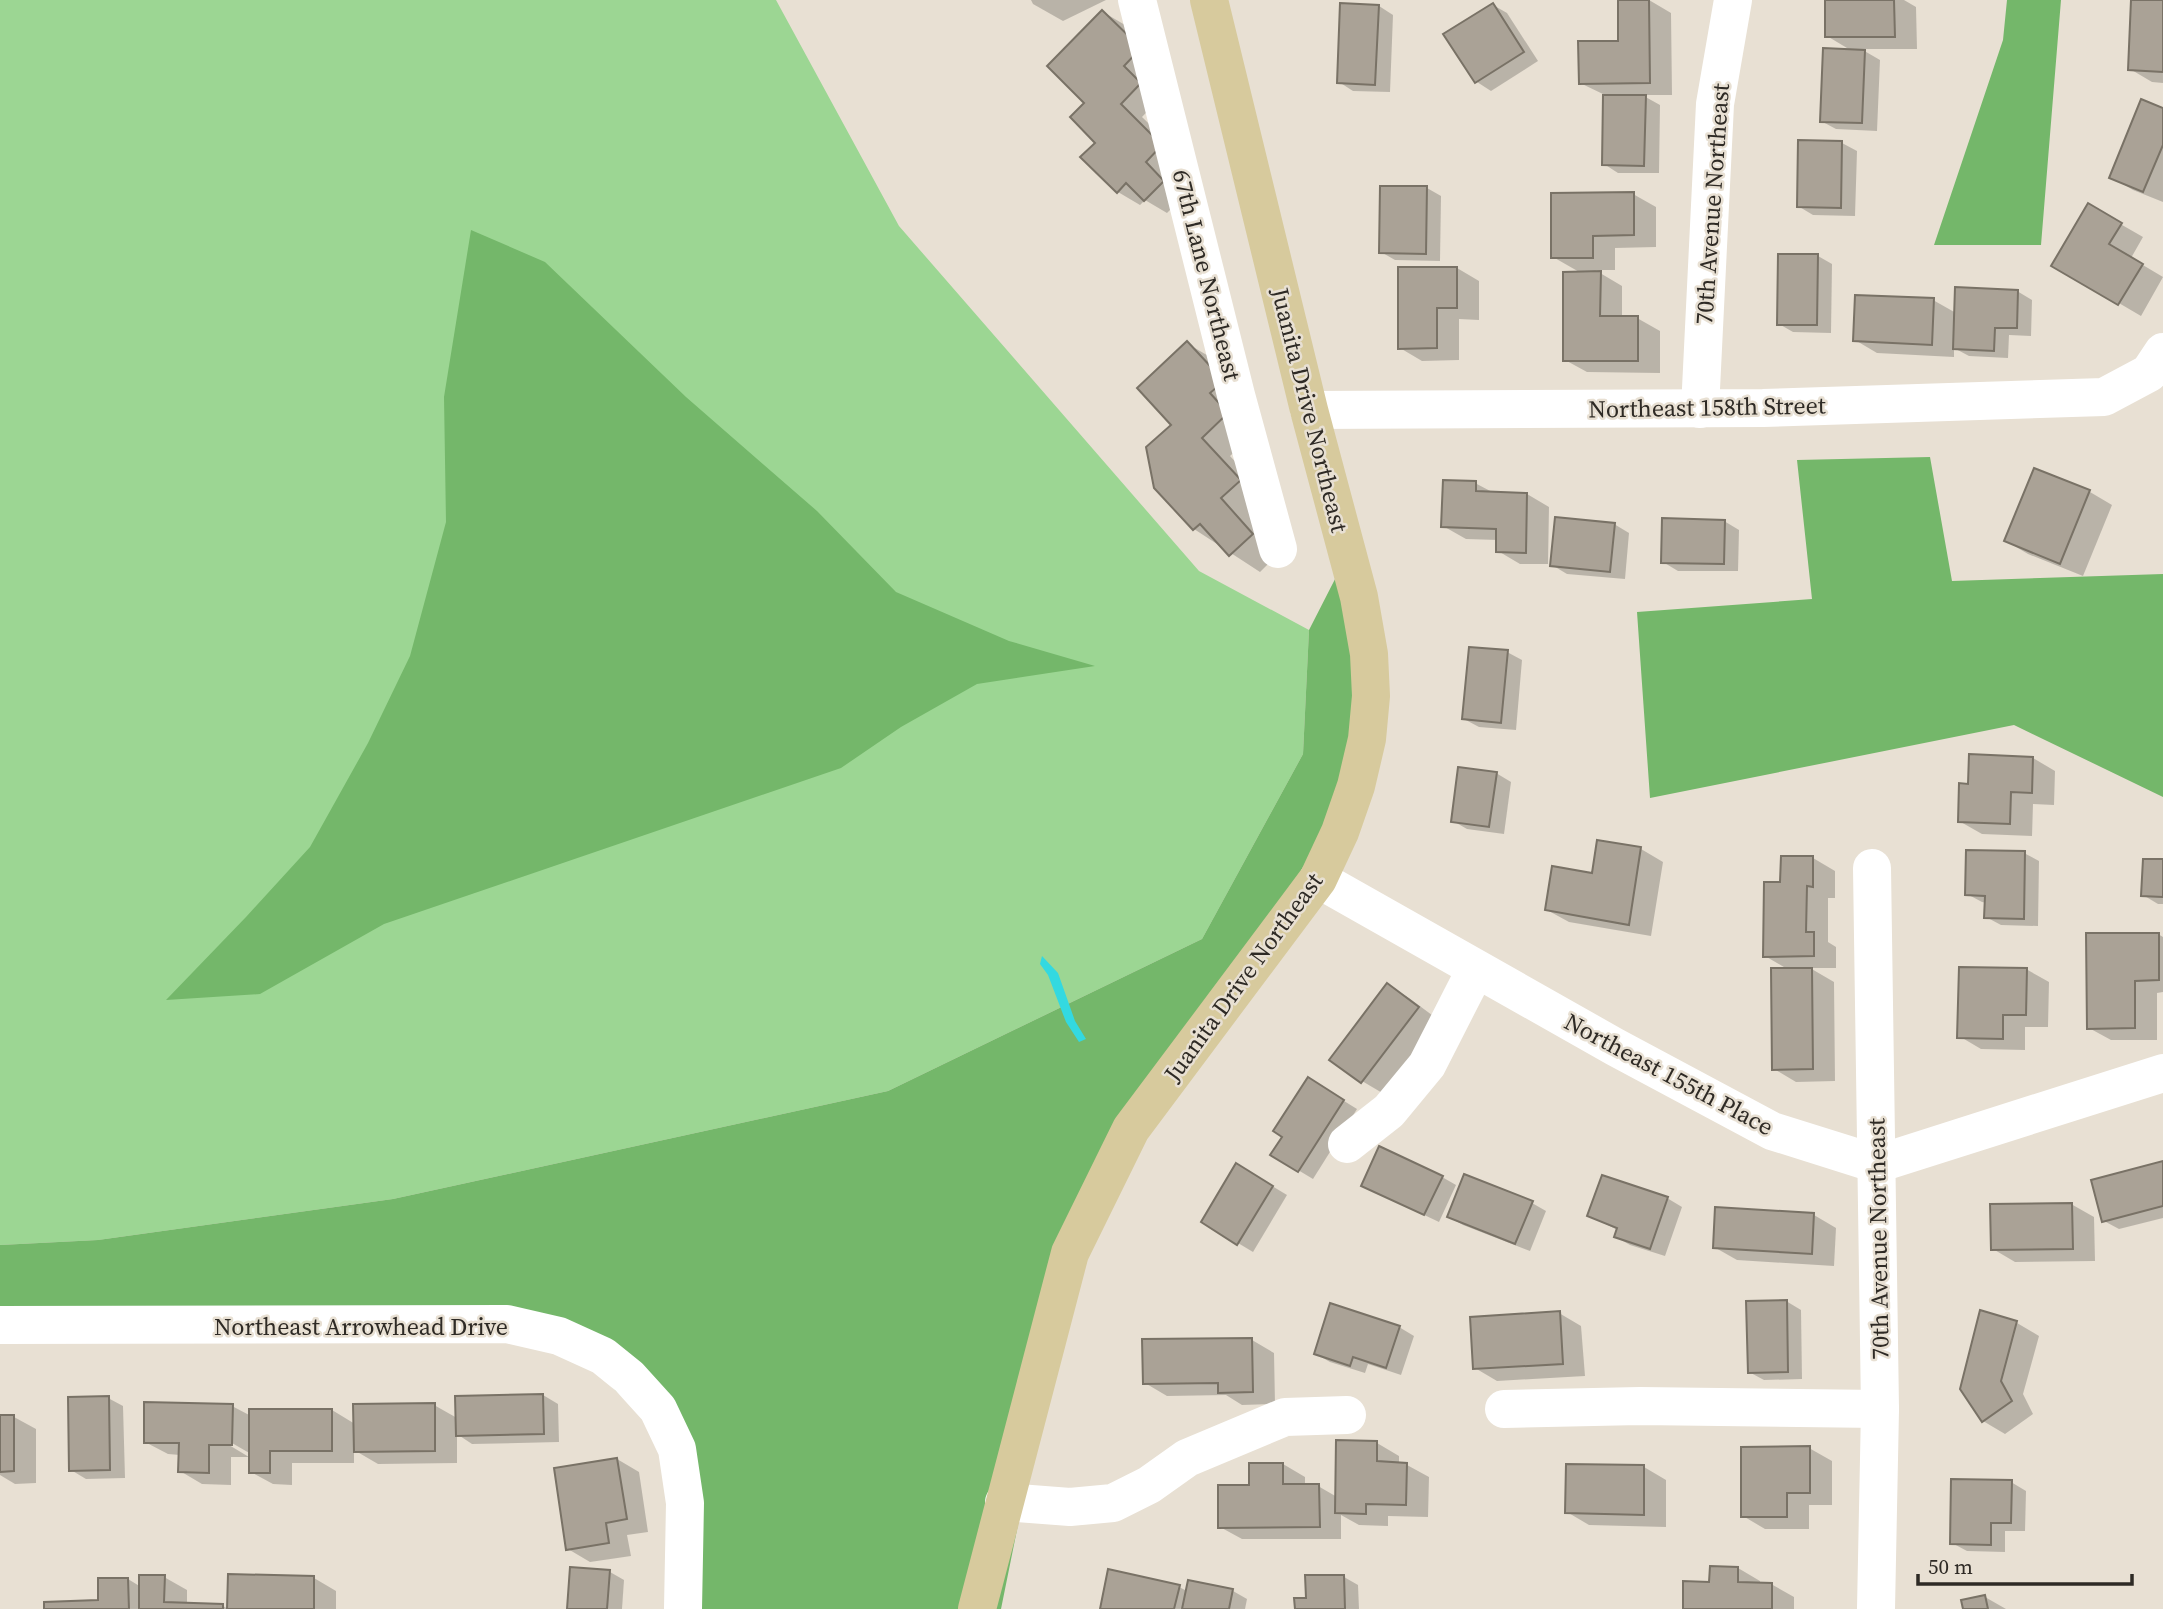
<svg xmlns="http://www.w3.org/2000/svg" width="2163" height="1609" font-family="'Source Serif 4',serif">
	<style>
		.green { fill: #9cd693 }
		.forest { fill: #74b76a }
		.water { fill: #33d9e0 }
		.shadow { fill: #0003 }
		.building { fill: #aaa296; stroke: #797266; stroke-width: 2 }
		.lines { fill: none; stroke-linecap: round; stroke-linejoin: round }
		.minor { stroke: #fff; stroke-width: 38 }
		.major { stroke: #d7ca9d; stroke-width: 38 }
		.labels { text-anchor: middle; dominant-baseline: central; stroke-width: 5; stroke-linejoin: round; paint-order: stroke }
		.street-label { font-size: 24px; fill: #2e2a25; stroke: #e8e0d3 }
	</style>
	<rect width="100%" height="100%" fill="#e8e0d3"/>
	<path class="green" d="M0,0h776l123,226 300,345 110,59 -6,124 -101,185 -314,152 -495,108 -295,41 -98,5z"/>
	<g class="forest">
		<path d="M2007,0h54l-20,245h-107l69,-205z"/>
		<path d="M471,230l74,32 141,135 131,114 79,81 113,49 86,25 -118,18 -76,43 -60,41 -457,156 -124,70 -94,6 80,-83 64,-70 58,-104 42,-87 36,-134 -2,-125z"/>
		<path d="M1930,457l22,124 211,-7v223l-149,-72 -364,73 -13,-186 175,-13 -15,-139z"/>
		<path d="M1355,540l22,228 -246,361 -49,125 -60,251 -21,104h-318l-6,-160 -118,-113 -559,-11v-80l98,-5 295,-41 495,-108 314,-152 101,-185 6,-124z"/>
	</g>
	<path class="water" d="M1042,956l16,17 17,48 11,18 -7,3 -13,-20 -18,-47 -8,-11z"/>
	<g class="shadow">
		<path d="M1031,0h75l-43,21 -30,-17z"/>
		<path d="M1649,0l22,13 1,82h-30l18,10 -1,68h-41l-14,-9 1,-69 -25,-12 39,-40z"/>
		<path d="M1826,0h78l12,7 1,42h-56l19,11 -3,71 -41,-2 -15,-8 31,-70 -25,-15z"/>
		<path d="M2133,0h30v83l-11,-1 -22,-13z"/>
		<path d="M1493,5l14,8 31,48 -47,30 -14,-9 -32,-48z"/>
		<path d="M1379,6l14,9 -3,77 -37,-1 -14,-9z"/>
		<path d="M1103,12l22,13 37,71 -20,21 42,41 2,36 -19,19 -22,-13 -5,5 -22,-13 -20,-49z"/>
		<path d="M2163,110v92l-30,-12 -22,-13z"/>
		<path d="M1842,143l15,8 -2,65 -42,-1 -15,-9z"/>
		<path d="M1427,188l14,8 -1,65 -45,-1 -14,-8z"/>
		<path d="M1633,194l23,13v40l-41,1v22h-20l27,16v32h15l23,13v42l-73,-1 -22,-12 16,-87 -28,-16z"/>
		<path d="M2089,206l54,31 -12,21 32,19 -22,39 -87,-51z"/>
		<path d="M1818,256l14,8 -1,69 -38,-1 -14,-8z"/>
		<path d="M1457,268l22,13v39l-20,-1v41l-37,1 -22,-13z"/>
		<path d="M2017,291l15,9 -1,36 -22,-1 -1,23 -39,-2 -15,-8v9l-77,-4 -22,-13 78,-40 23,13z"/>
		<path d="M1188,344l29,17 40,70 -27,25 39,42 12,53 -21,21 -66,-43 -21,-104z"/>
		<path d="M2035,470l55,22 22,13 -29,71 -55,-22 -22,-13z"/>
		<path d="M1475,483l19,10 33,1 22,13 -1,57h-28l-22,-13v-11l-32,-1 -23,-13z"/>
		<path d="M1724,521l15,9 -1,41h-60l-15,-9z"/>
		<path d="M1614,524l15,9 -4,46 -58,-5 -15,-9z"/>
		<path d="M1507,652l15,8 -6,70 -37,-3 -15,-8z"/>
		<path d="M2033,758l22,13 -1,34 -21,-1 -1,32 -50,-2 -23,-13 11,-35z"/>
		<path d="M1496,773l15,9 -7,52 -37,-5 -14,-8z"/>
		<path d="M1598,842l43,7 22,13 -12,74 -82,-14 -22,-12 46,-35z"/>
		<path d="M2024,853l15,8 -1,65 -37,-1 -15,-8 1,-14 -5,-1 -15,-8z"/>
		<path d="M1813,858l22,13v27h-7v44l8,5v21h-26l24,14 1,99 -39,1 -22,-13 15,-99 -24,-14 17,-72z"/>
		<path d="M2163,861v43h-5l-15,-9z"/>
		<path d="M2158,934l5,3v55l-6,1v47h-46l-22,-12z"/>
		<path d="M2026,969l23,13 -1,45h-23v23l-44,-1 -22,-13z"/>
		<path d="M1387,985l22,13 31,23 -56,73 -22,-13z"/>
		<path d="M1323,1088l34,21 -44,70 -15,-9z"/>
		<path d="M2163,1163v55l-44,11 -15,-8z"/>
		<path d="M1237,1165l50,30 -34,57 -50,-30z"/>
		<path d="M1442,1177l14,8 -17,37 -61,-29z"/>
		<path d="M1667,1198l15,9 -17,49 -35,-11 -14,-8 2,-7 -29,-14z"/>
		<path d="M1532,1203l14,8 -16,40 -67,-26 -14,-8z"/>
		<path d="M2071,1204l23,13 1,44 -80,1 -22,-13z"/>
		<path d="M1717,1209l97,6 22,13 -2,38 -97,-6 -23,-13z"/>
		<path d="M1786,1301l15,9 1,69 -38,1 -15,-8z"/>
		<path d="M1559,1313l22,13 4,50 -88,5 -22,-13z"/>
		<path d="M1981,1313l36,10 22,13 -16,58 10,20 -28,20 -22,-13z"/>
		<path d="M1399,1327l15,9 -13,39 -33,-11 -3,9 -35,-11 -14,-8z"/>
		<path d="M1252,1340l22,13 1,51 -33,1 -16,-10 -59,1 -22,-13z"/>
		<path d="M543,1395l15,9 1,38 -87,2 -15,-10v29l-79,1 -24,-14v13h-62v22l-19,-1 -22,-12v-18l-26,-15 -1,3 25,15h-18v28l-29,-1 -22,-13v-16l-12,-1 -23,-12 87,-36 19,10 81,-6 23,14 79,-19 23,13z"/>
		<path d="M108,1398l15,8 2,72 -39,1 -15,-9z"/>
		<path d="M0,1417h14l22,12v54l-21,1 -15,-9z"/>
		<path d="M1377,1443l22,13v8l8,1 22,12 -1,40 -40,-1v10l-29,-1 -18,-10v24h-99l-22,-12 30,-40 33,-23 22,13v9h13l19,11z"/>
		<path d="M1809,1448l23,13v44h-23v24h-44l-22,-13z"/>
		<path d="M617,1459l22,13 9,60 -21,3 4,21 -41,6 -22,-13z"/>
		<path d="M1644,1467l22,13v47l-77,-2 -22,-13z"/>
		<path d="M2011,1482l15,9 -1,40h-20v21l-38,-1 -15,-8z"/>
		<path d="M1738,1568l22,13v3h11l23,13v12h-109l26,-25z"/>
		<path d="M610,1572l14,8 -2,29h-53z"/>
		<path d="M164,1577l23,13v14l36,2 5,3h-182l54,-7 28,-23 13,8z"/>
		<path d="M1344,1577l14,8 1,24h-63z"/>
		<path d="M314,1578l22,13v18h-107z"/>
		<path d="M1179,1587l8,4h46l14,8 -2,10h-143z"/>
		<path d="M1985,1597l21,12h-41z"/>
	</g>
	<g class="building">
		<path d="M1618,0h31l1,83 -71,1 -1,-43h40z"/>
		<path d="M1825,0h69l1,37h-70z"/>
		<path d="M2131,0h32v72l-35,-2z"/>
		<path d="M1340,3l39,2 -4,80 -38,-2z"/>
		<path d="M1493,3l31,49 -49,31 -32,-49z"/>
		<path d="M1102,10l39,38 -17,18 17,17 -20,21 41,41 -16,17 18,19 -20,20 -18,-18 -9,10 -37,-36 15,-14 -25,-26 14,-14 -37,-37z"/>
		<path d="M1823,48l42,2 -3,73 -42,-1z"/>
		<path d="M1603,95h43l-2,71 -42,-1z"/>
		<path d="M2141,99l22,9v37l-20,47 -34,-14z"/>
		<path d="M1798,140l44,1 -1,67 -44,-1z"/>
		<path d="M1380,186h47l-1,68 -47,-1z"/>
		<path d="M1634,192v43l-41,1v22h-42v-65z"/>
		<path d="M2088,203l34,20 -13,21 34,20 -25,41 -67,-39z"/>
		<path d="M1778,254h40l-1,71h-40z"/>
		<path d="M1398,267h59v41h-20v40l-39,1z"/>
		<path d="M1601,271l-1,45h38v45h-75v-89z"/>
		<path d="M1955,287l63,3 -1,38h-22l-1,23 -41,-2z"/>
		<path d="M1855,295l79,3 -2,47 -79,-4z"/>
		<path d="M1187,341l37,40 -14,12 18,20 -26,25 39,42 -20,18 32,36 -24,22 -29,-32 -7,6 -39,-42 -8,-41 25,-22 -34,-37z"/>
		<path d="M2034,468l56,22 -30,74 -56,-23z"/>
		<path d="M1443,480l33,1v10l51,2 -1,60 -30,-1v-23l-55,-2z"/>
		<path d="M1555,517l60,6 -5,49 -60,-6z"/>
		<path d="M1662,518l63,2 -1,44 -63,-1z"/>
		<path d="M1469,647l39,3 -7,73 -39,-4z"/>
		<path d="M1969,754l64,3 -1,36 -21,-1 -1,32 -52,-2 1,-39 9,1z"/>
		<path d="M1458,767l39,5 -8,55 -38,-5z"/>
		<path d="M1597,840l44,7 -12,78 -84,-15 7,-44 40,7z"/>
		<path d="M1966,850l59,1 -1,68 -40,-1 1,-22 -20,-1z"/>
		<path d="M1781,856h32v31l-6,-1 -1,46h8v24l-51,1 1,-75h16z"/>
		<path d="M2143,859h20v38l-22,-1z"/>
		<path d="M2086,933h73v47l-24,1v47l-48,1z"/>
		<path d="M1959,967l68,1 -1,47h-23v24l-46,-1z"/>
		<path d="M1771,968h41l1,101 -41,1z"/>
		<path d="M1387,983l32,24 -58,76 -32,-23z"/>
		<path d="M1308,1077l36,23 -46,72 -28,-17 12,-18 -9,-6z"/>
		<path d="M1379,1146l64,30 -19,39 -63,-29z"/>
		<path d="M2163,1161v45l-61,16 -11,-42z"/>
		<path d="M1236,1163l37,23 -36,59 -36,-23z"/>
		<path d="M1464,1174l69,27 -18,43 -68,-27z"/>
		<path d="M1602,1175l66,22 -18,52 -36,-12 3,-9 -30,-12z"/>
		<path d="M2072,1203l1,46 -82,1 -1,-46z"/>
		<path d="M1715,1207l99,6 -2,41 -99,-6z"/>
		<path d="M1787,1300l1,72 -40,1 -2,-72z"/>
		<path d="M1330,1303l70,23 -14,42 -33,-11 -3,9 -36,-12z"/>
		<path d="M1980,1310l37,11 -16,60 11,20 -30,21 -22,-33z"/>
		<path d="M1560,1311l3,53 -90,5 -3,-52z"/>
		<path d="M1252,1338l1,54 -35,1v-10l-75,1 -1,-45z"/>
		<path d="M543,1394l1,40 -88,2 -1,-40z"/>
		<path d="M109,1396l1,74 -41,1 -1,-74z"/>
		<path d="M144,1402l89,2 -1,41h-23v28l-31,-1 1,-29h-35z"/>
		<path d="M435,1403v48l-81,1 -1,-48z"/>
		<path d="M249,1409h83v42h-62v22h-21z"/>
		<path d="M0,1415h14v56l-14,1z"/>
		<path d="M1336,1440l41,1v20l30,2 -1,42 -40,-1v10l-31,-1z"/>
		<path d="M1810,1446v47h-23v24h-46v-70z"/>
		<path d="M617,1458l10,61 -21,4 3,20 -43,7 -12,-82z"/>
		<path d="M1249,1463h34v21h36l1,43 -102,1v-43h31z"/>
		<path d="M1566,1464l78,1v50l-79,-2z"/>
		<path d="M1951,1479l61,1 -1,43h-20v22l-41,-1z"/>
		<path d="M1710,1566l28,1v15l34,1v26h-89v-28l26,1z"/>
		<path d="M570,1567l40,3 -3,39h-40z"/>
		<path d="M1108,1569l72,16 -6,24h-74z"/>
		<path d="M228,1574l86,2v33h-87z"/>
		<path d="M139,1575h26l-1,27 59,2v5h-84z"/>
		<path d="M1305,1575h39l1,34h-50l-1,-11h12z"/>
		<path d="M98,1578h30l1,31h-85v-7l54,-2z"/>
		<path d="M1188,1580l45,9 -4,20h-47z"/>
		<path d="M1985,1595l3,14h-25l-2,-9z"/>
	</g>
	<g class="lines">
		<g class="minor">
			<path d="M1137,0l99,395 42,154"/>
			<path d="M1700,409l15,-305 18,-104"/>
			<path d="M1309,410l454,-2 341,-11 45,-24 14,-21"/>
			<path d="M1872,868l8,541 -4,200"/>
			<path d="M1318,879l297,168 157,84 105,33 286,-91"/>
			<path d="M1347,1144l42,-33 38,-46 49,-96"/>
			<path d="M0,1325l507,-1 52,12 44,20 26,21 29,32 19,40 8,54 -2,106"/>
			<path d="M1504,1409l136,-3 240,3"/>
			<path d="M1004,1502l66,5 43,-4 36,-18 38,-27 98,-41 62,-2"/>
		</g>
		<path class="major" d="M977,1609l93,-356 61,-124 187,-250 22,-47 16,-46 11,-47 4,-43 -2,-42 -10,-57 -50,-187 -100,-410"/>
	</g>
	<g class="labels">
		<g class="street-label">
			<text transform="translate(1712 204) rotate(-86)">70th Avenue Northeast</text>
			<text transform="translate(1207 275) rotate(76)">67th Lane Northeast</text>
			<text transform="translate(1707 407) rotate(-1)">Northeast 158th Street</text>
			<text transform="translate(1310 410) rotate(76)">Juanita Drive Northeast</text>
			<text transform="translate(1243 977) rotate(-54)">Juanita Drive Northeast</text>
			<text transform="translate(1669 1074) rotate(28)">Northeast 155th Place</text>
			<text transform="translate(1878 1239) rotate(-91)">70th Avenue Northeast</text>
			<text x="361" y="1326">Northeast Arrowhead Drive</text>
		</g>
	</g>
	<path d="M1918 1574v10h214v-10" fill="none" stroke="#2e2a25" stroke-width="3.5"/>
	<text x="1928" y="1574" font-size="21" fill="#2e2a25" stroke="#e8e0d3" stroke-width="5" paint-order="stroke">50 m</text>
</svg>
